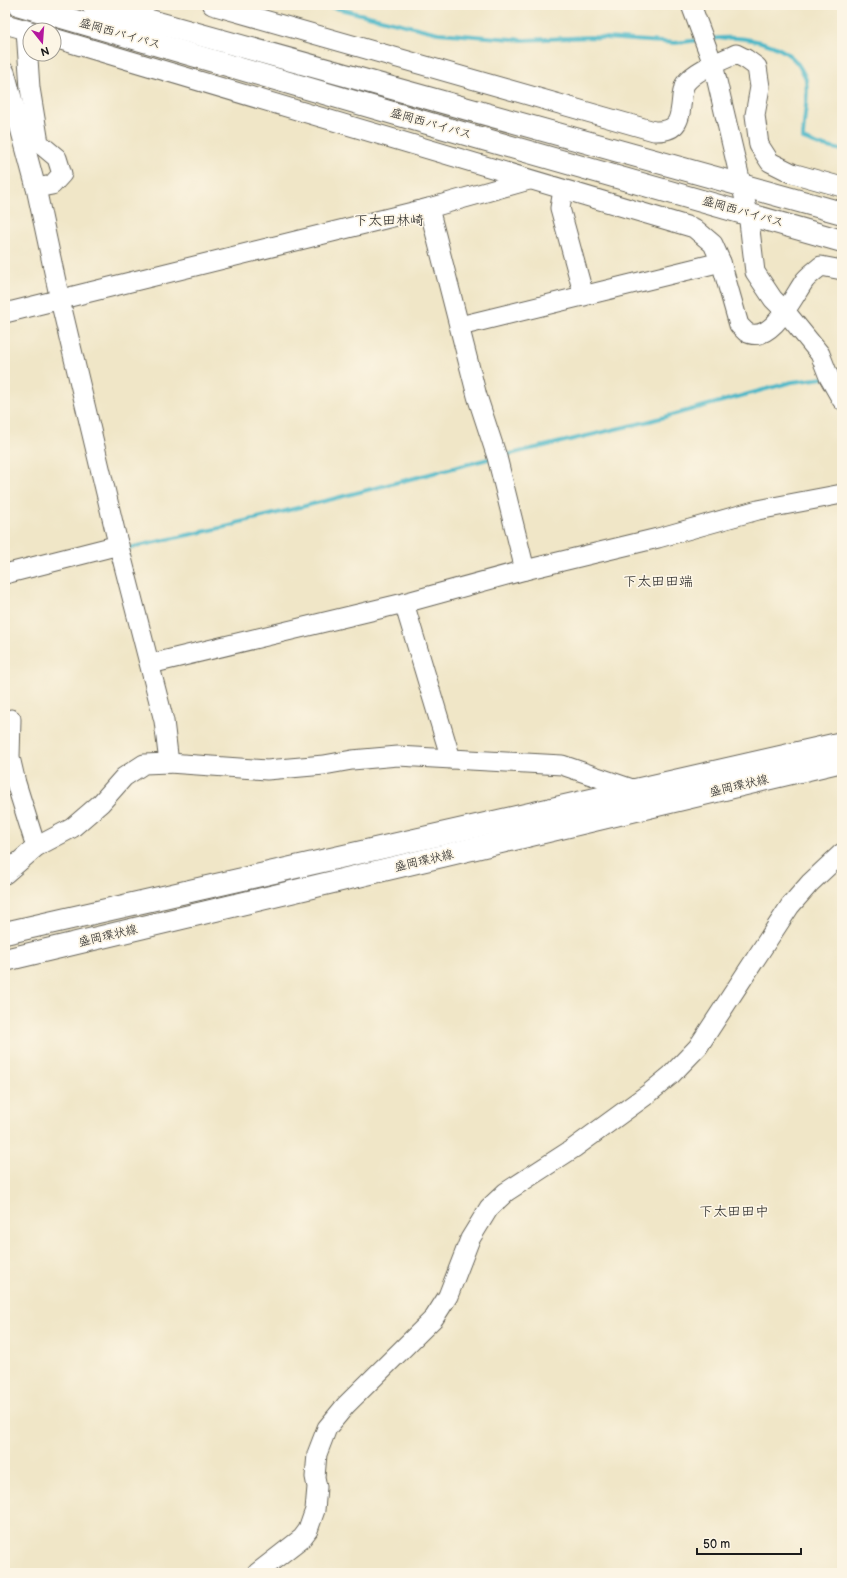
<svg xmlns="http://www.w3.org/2000/svg" width="847" height="1578" font-family="'Balsamiq Sans','Klee One',sans-serif">
	<style>
		.lines { fill: none; stroke-linecap: round; stroke-linejoin: round }
		.stream { stroke: #4bb7c7; stroke-width: 4 }
		.minor-tunnel { stroke: #c6bea5; stroke-width: 19; stroke-dasharray: 19 10; stroke-linecap: butt }
		.minor-casing { stroke: #666358; stroke-width: 21 }
		.major-casing { stroke: #666358; stroke-width: 24 }
		.highway-casing { stroke: #666358; stroke-width: 24 }
		.minor { stroke: #fff; stroke-width: 19 }
		.major { stroke: #fff; stroke-width: 22 }
		.highway { stroke: #fff; stroke-width: 22 }
		.labels { text-anchor: middle; dominant-baseline: central; stroke-width: 3.5; stroke-linejoin: round; paint-order: stroke }
		.street-label { font-size: 12px; fill: #1c1c1c; stroke: #fcf5e5 }
		.quarter-label { font-size: 14px; fill: #1c1c1c; stroke: #fcf5e5 }
	</style>
	<rect width="100%" height="100%" fill="#fcf5e5"/>
	<filter id="ink" filterUnits="userSpaceOnUse"><feTurbulence type="fractalNoise" baseFrequency=".025" numOctaves="2"/><feDisplacementMap in="SourceGraphic" scale="8" xChannelSelector="R" yChannelSelector="G"/><feConvolveMatrix kernelMatrix="1 2 1 2 8 2 1 2 1" color-interpolation-filters="sRGB"/></filter>
	<filter id="wash" filterUnits="userSpaceOnUse"><feTurbulence type="fractalNoise" baseFrequency=".012" numOctaves="4" result="noise"/><feDisplacementMap in="SourceGraphic" scale="16" xChannelSelector="R" yChannelSelector="G"/><feGaussianBlur stdDeviation="0.9" result="paint"/><feColorMatrix in="noise" values="0 0 0 0 0 0 0 0 0 0 0 0 0 0 0 0 0 1.4 0 .05"/><feComposite in="paint" operator="in"/></filter>
	<g filter="url(#wash)">
		<rect width="100%" height="100%" fill="#f0e6c7"/>
		<g class="lines">
			<g class="stream">
				<path d="M323,5l115,28 86,7 68,-3 83,6 24,-3"/>
				<path d="M710,39c29,-4 76,2 91,30 2,4 5,8 5,11 3,17 -3,41 -3,59l16,6 23,5"/>
				<path d="M502,456l148,-35 142,-39 32,-4"/>
				<path d="M124,549l110,-24 2,-2 26,-6 230,-59"/>
			</g>
		</g>
	</g>
	<g filter="url(#ink)">
		<g class="lines">
			<path class="minor-tunnel" d="M5,29l6,-24"/>
			<g class="minor-casing">
				<g id="minor">
					<path d="M212,5l442,126c26,1 26,-13 28,-35 1,-4 1,-8 3,-12 10,-14 36,-23 51,-30l10,5 11,8 3,20 -5,28 4,30 11,17 22,11 50,14"/>
					<path d="M691,5l22,59 35,149 7,59 18,27 12,12 35,43 9,23 13,23"/>
					<path d="M5,24l25,7"/>
					<path d="M26,30l4,58 9,55 18,15 5,16 -10,11 -16,3"/>
					<path d="M54,38l640,190 19,16 8,18 18,63c2,2 5,5 7,7 25,14 48,-37 59,-52 4,-5 11,-10 16,-14l21,4"/>
					<path d="M5,72l31,116 24,112 56,235 48,186 5,42"/>
					<path d="M563,190l-3,18 24,88"/>
					<path d="M429,208l48,188 20,61 28,113"/>
					<path d="M5,313l424,-105 100,-28"/>
					<path d="M460,326l261,-64"/>
					<path d="M5,574l114,-29"/>
					<path d="M404,603l47,156"/>
					<path d="M150,664l254,-61 121,-33 133,-32 100,-28 84,-16"/>
					<path d="M11,719l-1,38 6,26 20,64"/>
					<path d="M5,874l31,-27 36,-19 29,-25 23,-26 20,-13 25,-1 98,7 57,-5 28,-5 46,-4 164,9 73,25"/>
					<path d="M257,1573l45,-35 6,-8 7,-20 2,-23 -2,-10 2,-23 10,-26 19,-23 88,-87 14,-22 22,-57 19,-31 17,-16 68,-44 74,-54 23,-19 27,-28 92,-141 20,-23 32,-30"/>
				</g>
			</g>
			<g class="major-casing">
				<g id="major">
					<path d="M5,933l837,-190"/>
					<path d="M5,960l837,-199"/>
				</g>
			</g>
			<g class="highway-casing">
				<g id="highway">
					<path d="M20,5l421,122 401,114"/>
					<path d="M93,5l749,208"/>
				</g>
			</g>
			<use href="#minor" class="minor"/>
			<use href="#major" class="major"/>
			<use href="#highway" class="highway"/>
		</g>
	</g>
	<g class="labels">
		<g class="street-label">
			<text transform="translate(120 34) rotate(16)">盛岡西バイパス</text>
			<text transform="translate(431 124) rotate(16)">盛岡西バイパス</text>
			<text transform="translate(743 212) rotate(16)">盛岡西バイパス</text>
			<text transform="translate(739 786) rotate(-13)">盛岡環状線</text>
			<text transform="translate(424 861) rotate(-13)">盛岡環状線</text>
			<text transform="translate(108 936) rotate(-13)">盛岡環状線</text>
		</g>
		<g class="quarter-label">
			<text x="389" y="220">下太田林崎</text>
			<text x="658" y="581">下太田田端</text>
			<text x="734" y="1211">下太田田中</text>
		</g>
	</g>
	<rect width="847" height="1578" fill="none" stroke="#fcf5e5" stroke-width="20"/>
	<g transform="translate(42 42) rotate(163)"><circle r="19" fill="#fcf5e5" stroke="#a29e95"/>
	<path d="M0-3L7 15L0 10L-7 15Z" fill="#b5179e"/>
	<text y="-6" font-size="11" font-weight="bold" text-anchor="middle" fill="#1c1c1c">N</text>
	</g>
	<path d="M697 1548v6h104v-6" fill="none" stroke="#1c1c1c" stroke-width="2"/>
	<text x="703" y="1548" font-size="12" fill="#1c1c1c" stroke="#fcf5e5" stroke-width="3" paint-order="stroke">50 m</text>
</svg>
